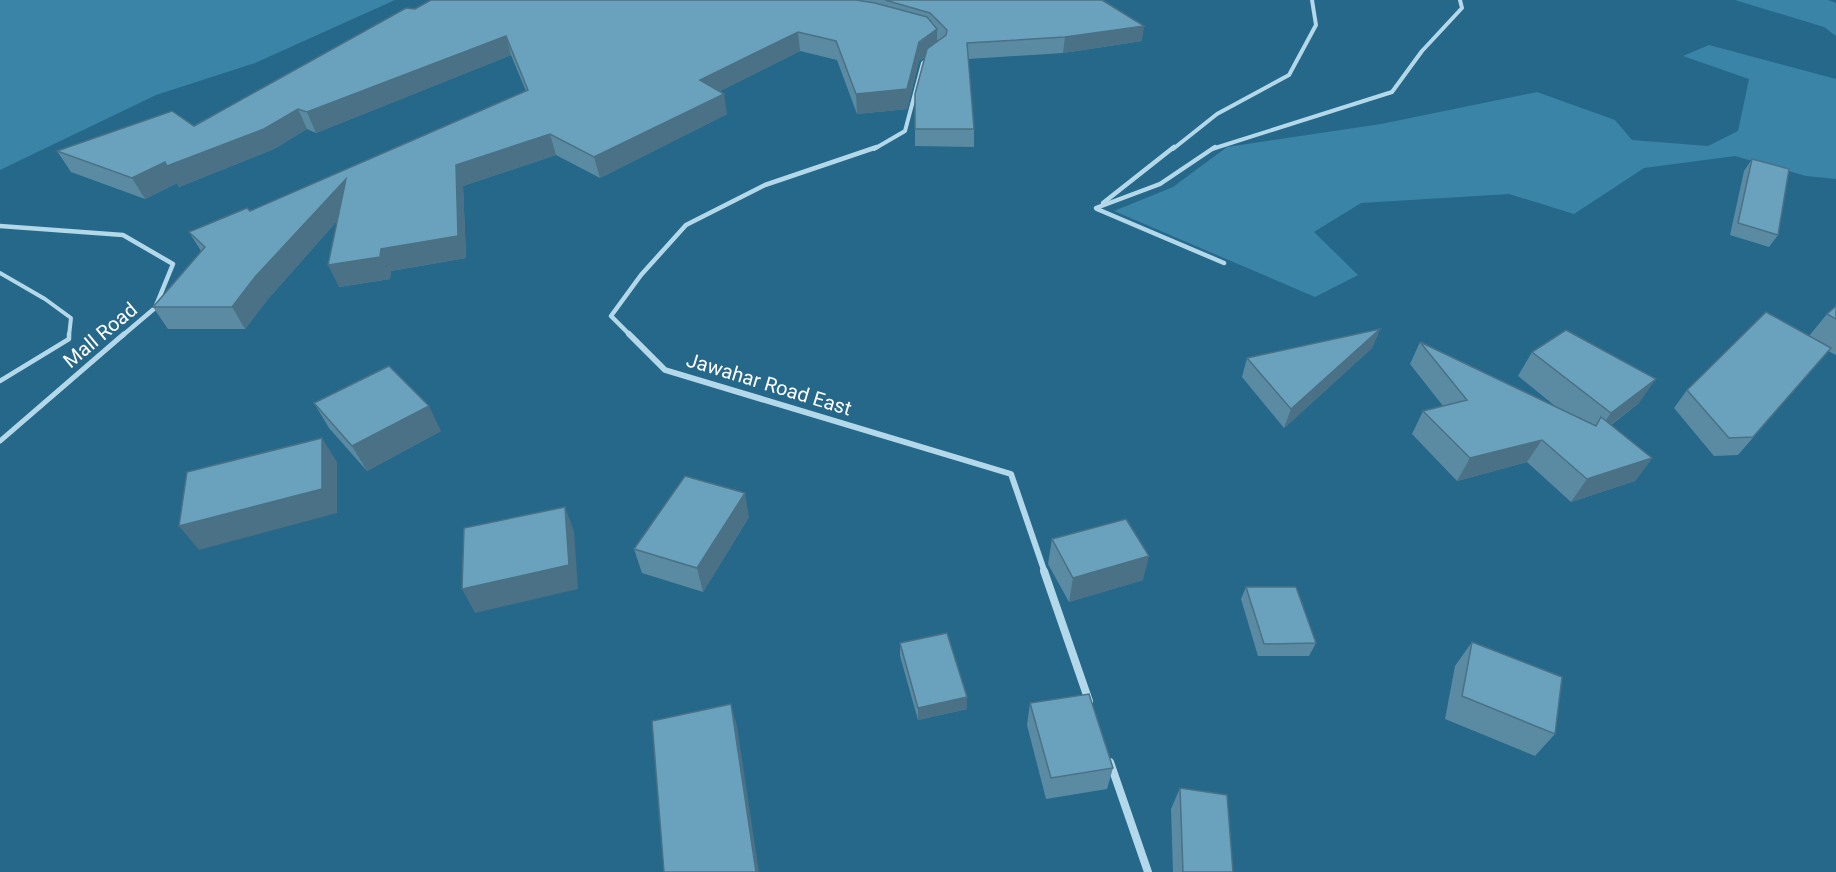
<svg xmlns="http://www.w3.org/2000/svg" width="1836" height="872" font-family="Roboto,sans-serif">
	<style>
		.green { fill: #3a84a7 }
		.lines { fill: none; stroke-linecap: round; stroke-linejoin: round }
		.service-far1 { stroke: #b3d8ea; stroke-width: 4 }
		.service { stroke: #b3d8ea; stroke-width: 4.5 }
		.pedestrian-far1 { stroke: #b3d8ea; stroke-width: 4.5 }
		.pedestrian { stroke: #b3d8ea; stroke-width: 5 }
		.minor-far3 { stroke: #b3d8ea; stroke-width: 4 }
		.minor-far2 { stroke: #b3d8ea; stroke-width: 4.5 }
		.minor-far1 { stroke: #b3d8ea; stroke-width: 6 }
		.minor { stroke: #b3d8ea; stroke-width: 8 }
		.wall { fill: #5b8ba3 }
		.shaded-wall { fill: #4a7185 }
		.building { fill: #6aa2be; stroke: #4a7185; stroke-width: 1.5 }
		.labels { text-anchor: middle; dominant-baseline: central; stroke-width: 6; stroke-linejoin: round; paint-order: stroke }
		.street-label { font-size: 20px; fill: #fff; stroke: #26688a }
	</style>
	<rect width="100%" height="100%" fill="#26688a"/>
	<g class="green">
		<path d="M0,0h395l-140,63 -99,32 -156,75z"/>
		<path d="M1735,0h93l8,3v33l-12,-9z"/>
		<path d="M1709,45l127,34v100l-30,-3 -71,-20 -91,12 -70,46 -65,-20 -148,9 -47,29 44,43 -43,22 -201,-86 59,-24 54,-40 154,-23 156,-32 78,28 17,20 76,6 30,-15 11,-52 -66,-23z"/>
	</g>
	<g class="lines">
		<path class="service-far1" d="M0,273l45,26 26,19 -2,18"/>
		<path class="service" d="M0,381l69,-42v-5"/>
		<path class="pedestrian-far1" d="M0,226l123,9 50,29 -18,44 -33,28"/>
		<path class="pedestrian" d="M0,441l124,-107"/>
		<g class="minor-far3">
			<path d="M874,149l31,-18 18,-68 5,-4"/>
			<path d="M1173,149l44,-35 72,-39 27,-50 -4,-25"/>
			<path d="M1212,149l180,-57 30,-41 40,-43 -2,-8"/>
		</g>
		<g class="minor-far2">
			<path d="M1103,203l71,-56"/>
			<path d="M1096,208l64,-24 55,-37"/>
			<path d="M1097,209l127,54"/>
			<path d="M631,336l-20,-20 30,-41 45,-50 79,-40 112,-38"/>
		</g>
		<path class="minor-far1" d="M629,334l36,36 346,104 34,99"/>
		<g class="minor">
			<path d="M1044,571l45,130"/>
			<path d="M1110,762l38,110"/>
		</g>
	</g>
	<g class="wall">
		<path d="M431,0h671l40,41 -79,12 -95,6 6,70v18l-59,-1v-52l10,-37 -6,4 -12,48 -50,5 -20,-54 -37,-9 -80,40 7,23 -127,64 -44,-23 -93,31 3,72 -75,13 -1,8 -51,8 -2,-66 -69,78 -23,30h-77l-15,-22 48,-56 -12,-19 61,-21 276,-120 -15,-36 -195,78 -9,-4 -33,20 -95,38 -2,-4 -32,16 -74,-27 -14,-21 137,-25z"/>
		<path d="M1752,159l26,76 -9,12 -39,-12 14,-64z"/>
		<path d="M1836,306v49l-8,-4 -90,104 -24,1 -40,-48 13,-18 122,-54 18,-22z"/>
		<path d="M1380,329l-8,19 -88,80 -42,-51 5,-19z"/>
		<path d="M1420,342l135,64 -37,-30 14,-24 107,51 -28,22 41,33 -17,23 -64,21 -44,-40 -70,19 -45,-47 11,-23 20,-5 -33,-42z"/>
		<path d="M314,403l127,28 -74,40 -38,-43z"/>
		<path d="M749,517l-46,75 -61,-19 -8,-24z"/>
		<path d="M1052,539l91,41 -74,22 -21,-38z"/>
		<path d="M1246,587l70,56 -7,13h-51l-17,-57z"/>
		<path d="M1472,642l83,92 -20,22 -90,-37 10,-53z"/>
		<path d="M900,643l67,54v12l-49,11 -18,-64z"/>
		<path d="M1030,703l83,65 -6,21 -61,10 -19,-74z"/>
		<path d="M1180,788l53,84h-60l-2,-63z"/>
	</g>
	<g class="shaded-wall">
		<path d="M1144,26l-2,15 -79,12 2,-16z"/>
		<path d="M937,29v18l-18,14 -12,48 -50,5 -1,-20z"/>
		<path d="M798,32l2,19 -97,49 -3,-20z"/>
		<path d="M506,36l5,19 -195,78 -9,-21z"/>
		<path d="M724,94l3,20 -127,64 -6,-21z"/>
		<path d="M298,109l9,20 -33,20 -95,38 -12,-21z"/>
		<path d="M550,134l6,21 -93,31 3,72 -75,13 -1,8 -51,8 -11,-22 53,-16 75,-84z"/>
		<path d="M165,162l12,21 -32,16 -13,-21z"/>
		<path d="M346,179l10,21 -88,99 -23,30 -13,-22 23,-30z"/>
		<path d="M1380,329l-8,19 -88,80 7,-19z"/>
		<path d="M1656,379l-17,24 -45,34 17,-24z"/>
		<path d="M429,406l12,25 -74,40 -15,-25z"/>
		<path d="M322,438l15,24v51l-138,37 -20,-24z"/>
		<path d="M1542,440l-15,22 -70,19 13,-23z"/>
		<path d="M1652,458l-17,23 -64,21 16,-23z"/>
		<path d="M745,493l4,24 -46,75 -6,-24z"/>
		<path d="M565,507l9,24 4,58 -103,24 -13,-24z"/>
		<path d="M1149,556l-6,24 -74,22 4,-24z"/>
		<path d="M967,697v12l-49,11v-12z"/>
		<path d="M731,704l6,22 22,146h-3z"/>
	</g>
	<g class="building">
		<path d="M431,0h425l19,3 52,14 10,12 -18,13 -12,47 -51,5 -20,-53 -38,-9 -98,48 24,14 -130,63 -44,-23 -94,31 2,71 -77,13 -1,8 -52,8 18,-86 -91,98 -23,30h-79l52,-60 -16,-15 58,-24 3,3 278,-121 -22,-54 -199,76 -9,-3 -34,20 -97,37 -2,-4 -33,16 -75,-27 115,-40 22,15 212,-118 9,1z"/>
		<path d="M885,0h217l42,26 -79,11 -98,6 7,86h-59v-35l12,-45 19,-14 1,-5 -17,-17z"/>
		<path d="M1752,159l37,10 -11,66 -40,-12z"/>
		<path d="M1836,306v13l-9,-5z"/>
		<path d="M1766,312l65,36 -78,89 -24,1 -42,-48z"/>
		<path d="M1380,329l-89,80 -44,-51z"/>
		<path d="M1566,330l90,49 -45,34 -79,-61z"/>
		<path d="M1420,342l176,84 5,-9 51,41 -65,21 -45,-39 -72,18 -47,-47 44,-11z"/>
		<path d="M389,366l40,40 -77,40 -38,-43z"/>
		<path d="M322,438v51l-143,37 8,-54z"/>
		<path d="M685,476l60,17 -48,75 -63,-19z"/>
		<path d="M565,507l4,58 -107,24 2,-61z"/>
		<path d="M1126,519l23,37 -76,22 -21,-39z"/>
		<path d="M1246,587h50l20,56 -52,1z"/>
		<path d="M947,633l20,64 -49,11 -18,-65z"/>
		<path d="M1472,642l90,35 -7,57 -93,-38z"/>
		<path d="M1089,694l24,74 -62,10 -21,-75z"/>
		<path d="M731,704l25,168h-92l-12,-151z"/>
		<path d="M1180,788l47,7 6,77h-50z"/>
	</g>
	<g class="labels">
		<g class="street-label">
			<text transform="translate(100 335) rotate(-40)">Mall Road</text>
			<text transform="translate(769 384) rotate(17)">Jawahar Road East</text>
		</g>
	</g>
</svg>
